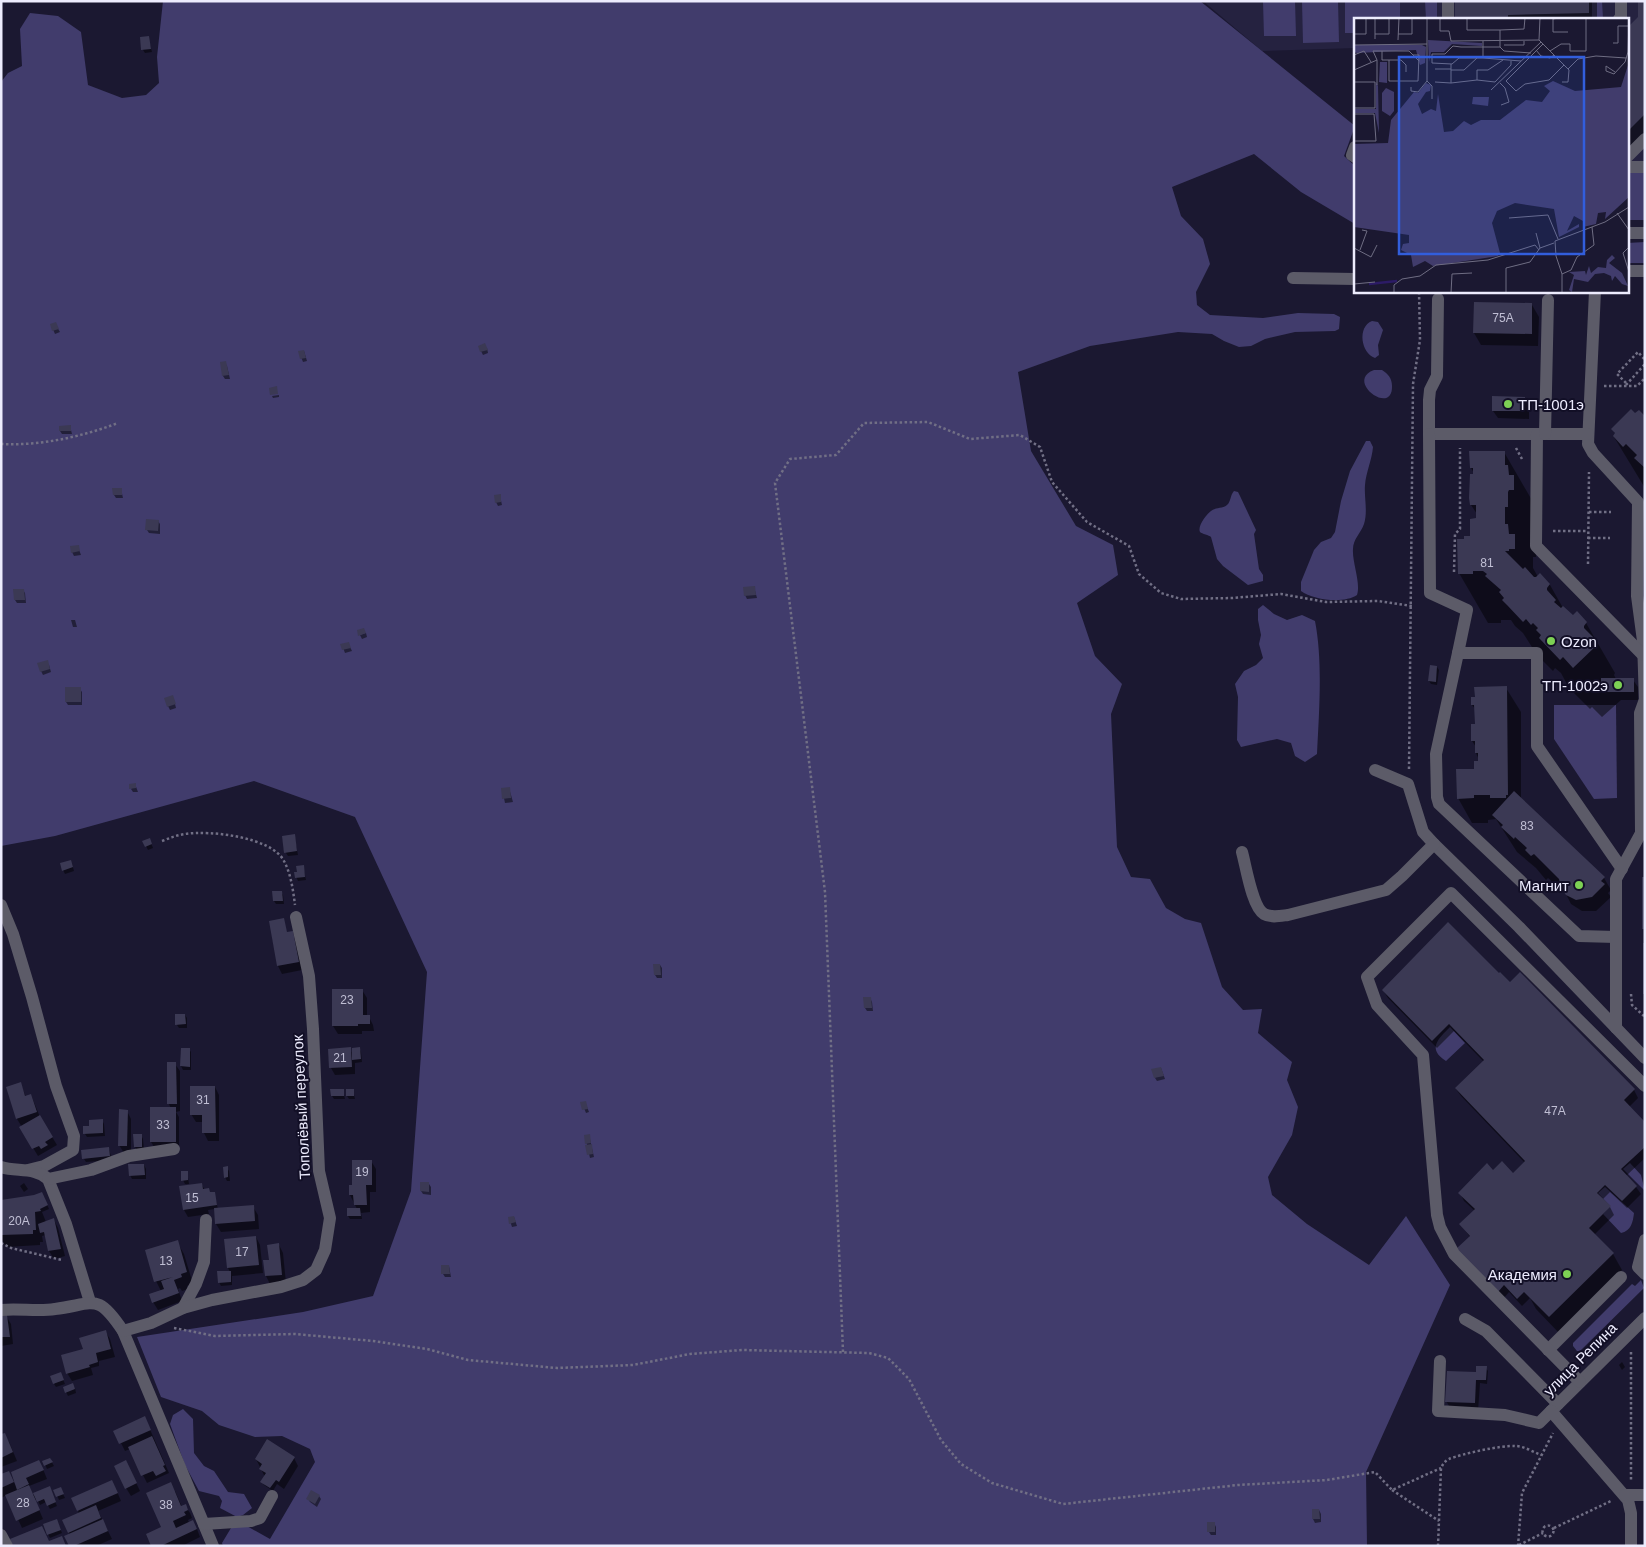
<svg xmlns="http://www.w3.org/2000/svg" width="1646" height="1547" font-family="Arial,sans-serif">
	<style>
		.built { fill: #252240 }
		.green { fill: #413c6c }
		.shadow { fill: #0007 }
		.building { fill: #3b3954 }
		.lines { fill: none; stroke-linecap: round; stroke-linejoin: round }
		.path { stroke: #716f85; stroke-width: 2.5; stroke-dasharray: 2.5 2.5; stroke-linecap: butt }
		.minor { stroke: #5c5b68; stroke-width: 12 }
		.poi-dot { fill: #7dd154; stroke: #120f26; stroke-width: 2 }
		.labels { text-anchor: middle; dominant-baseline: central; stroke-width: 4; stroke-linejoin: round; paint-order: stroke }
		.number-label { font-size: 12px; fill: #c0bfd4 }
		.poi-label { font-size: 15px; fill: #edecfe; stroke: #120f26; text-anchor: end }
		.street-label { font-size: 15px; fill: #edecfe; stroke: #120f26 }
		.inset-river { fill: none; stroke: #2c1b66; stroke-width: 2.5 }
		.inset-road { fill: none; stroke: #6f6d83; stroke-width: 1 }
		.view { fill: #325edc; fill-opacity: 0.15; stroke: #325edc; stroke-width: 2.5 }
		.inset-edge { fill: none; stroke: #edecfe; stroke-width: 2.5 }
	</style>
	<rect width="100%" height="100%" fill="#1b1831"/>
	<path class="built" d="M1203,1h442v206h-18v-188h-272v29l-93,3z"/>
	<g class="green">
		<path d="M163,1h1037l155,125 -11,30 11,10v58l-54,-32 -47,-38 -82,33 9,29 22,23 7,25 -14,28 1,13 13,10 53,3 35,-5 36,1 6,3 -1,12 -4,2 -40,1 -30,7 -14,7 -12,1 -15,-6 -12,-7 -34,-2 -88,14 -72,26 13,79 45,75 37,19 5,30 -41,28 18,53 27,28 -11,30 6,133 14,30 19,2 16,29 19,11 16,4 21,64 21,23 19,-1 -4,24 34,29 -5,18 11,27 -6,28 -24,42 4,18 35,29 62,41 37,-49 44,69 -84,187 1,74h-1144l-1,-3 9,-15 14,-3 25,14 45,-77 -5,-13 -28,-13 -27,1 -36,-12 -17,-14 -41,-14 -24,-60 166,-25 70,-16 38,-105 16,-219 -72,-155 -101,-36 -199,55 -54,10v-764l7,-9 14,-7 -2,-37 10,-16 28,3 23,16 7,53 34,13 24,-3 13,-12 -2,-26z"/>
		<path d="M1263,1h32l1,35h-32z"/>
		<path d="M1302,1h36l1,41 -36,1z"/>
		<path d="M1345,1h55v18h-45v14h-10z"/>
		<path d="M1425,1h12v18h-11z"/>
		<path d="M1592,1h10l1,18h-11z"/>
		<path d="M1645,169v51h-18v-50z"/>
		<path d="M1645,242v21h-18v-20z"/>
		<path d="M1372,321l6,1 5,8 -5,15 1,10 -4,3c-14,-5 -18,-31 -3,-37z"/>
		<path d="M1374,370h8c6,4 10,8 10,16 1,31 -48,-5 -18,-16z"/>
		<path d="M1366,441h4l3,6c-1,13 -7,25 -8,38 -1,13 3,26 -1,39 -3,9 -11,15 -11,25 -1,13 8,34 4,46 -13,9 -44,5 -56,-4v-9l13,-32 7,-8 10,-4 4,-6 6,-31 9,-30z"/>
		<path d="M1234,491l4,1 2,4 16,34 -2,4 5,35 4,6v6l-15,4 -25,-19 -6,-7 -6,-22c-2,-2 -9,-3 -11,-5 -3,-6 7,-18 11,-21 5,-4 11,-2 16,-6 4,-3 3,-10 7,-14z"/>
		<path d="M1263,605l11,9 13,6 15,-5 13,6c8,41 4,91 2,133l-12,8 -10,-6 -4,-13 -14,-4 -36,8 -4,-7 1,-43 -3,-13 9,-13 12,-6 7,-7 -4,-14 2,-9 -3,-15v-11z"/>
		<path d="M1554,705h62l1,93 -23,1 -40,-60z"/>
		<path d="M1450,1027l15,16 -19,18c-19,-12 -8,-22 4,-34z"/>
		<path d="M1630,1163l11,12 4,16 -22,-22z"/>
		<path d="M1605,1187l29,26c-1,9 -3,18 -13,20l-18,-19 7,-8 -12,-13z"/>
		<path d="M1641,1280l3,8 -64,63h-3l-4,-5v-3l59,-59 3,2z"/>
		<path d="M183,1409l10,10 1,34 10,13 10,5 14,21 16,2 8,14 -9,7 -6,2 -17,-9 2,-7 -3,-5 -20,-5 -14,-26 -15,-41 3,-9z"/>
	</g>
	<g class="shadow">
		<rect x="1457" y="1" width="140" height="18"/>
		<path d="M1645,1v139l-18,18v-128l13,-12z"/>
		<path d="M148,37l4,15 -7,1 -2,-3z"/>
		<path d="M1532,305l7,12 -1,29 -57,-1 -7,-12z"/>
		<path d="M51,325l6,2 3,5 -5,2z"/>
		<path d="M487,348l1,5 -5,2 -2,-4z"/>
		<path d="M304,351l3,10 -4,1 -4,-10z"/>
		<path d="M225,363l2,3 3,13h-5l-2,-3z"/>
		<path d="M279,395v2l-6,1 -1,-2z"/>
		<path d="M1524,398l5,8v13l-31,-1 -5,-7z"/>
		<path d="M1645,418v70l-31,-51 2,-2 -3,-6z"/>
		<path d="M70,426l2,8h-10l-2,-3z"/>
		<path d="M1504,452l29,50 9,24v14h-4l-2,3v14h-3v11l5,9 2,-2 10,10 13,23 10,8 4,-3 9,10 29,50 -1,2 2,4 17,1 5,7v13h-17l-19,17 -10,-10 -2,2 -21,-21 -8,-15 -6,-5 -2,3 -16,-16 -14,-22 -8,-7 -4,-6h-10v3h-13l-29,-50 18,-53v-6l-6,-9 3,-32 -3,-5z"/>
		<path d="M121,489l2,9h-7l-2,-3z"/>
		<path d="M500,496l2,9 -4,1 -2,-4z"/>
		<path d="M158,521l2,3v10l-11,-1 -2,-3z"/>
		<path d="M78,547l3,8 -7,1 -2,-4z"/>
		<path d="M754,587l3,11 -10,1 -2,-4z"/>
		<path d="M23,590l2,3 1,10h-9l-2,-3z"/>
		<path d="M71,620h4l2,7h-4z"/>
		<path d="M366,633l1,4 -5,2 -2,-4z"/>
		<path d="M342,645l8,2 2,4 -7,2z"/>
		<path d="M49,665l2,7 -8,3 -2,-4z"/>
		<path d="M1437,667l2,3 -2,15 -6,-1 -2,-3z"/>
		<path d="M1506,688l15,24v88l83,78 7,12 -3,3 3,4 -15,14h-14l-11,-7 -9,-18 -4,-5 -3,3 -7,-6 -2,2 -10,-12 -19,-16 -21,-33 -8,1v3h-16l-14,-25 22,-36 -4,-9v-6l-4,-6 4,-16v-15l-4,-5z"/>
		<path d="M80,689l2,3v13h-14l-2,-3z"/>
		<path d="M174,700l2,8 -6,2 -2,-4z"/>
		<path d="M135,784l3,8h-5l-2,-3z"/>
		<path d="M509,788l4,14 -8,1 -3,-14z"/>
		<path d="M294,835l4,20 -10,1 -2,-3z"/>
		<path d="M151,843l2,5 -5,2 -2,-4z"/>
		<path d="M72,864l2,7 -9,3 -2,-4z"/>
		<path d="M303,867l3,13 -8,1 -3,-7 4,-1z"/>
		<path d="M281,892l2,3 1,9h-8l-2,-3z"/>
		<path d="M283,920l4,13 10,7 5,30 -20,4 -4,-8 -6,-30z"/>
		<path d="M660,965l2,3v10h-5l-2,-3z"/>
		<path d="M1499,975l11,8 124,107 4,8 -9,9 16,16v35l-19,18 10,11 5,7 -14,14 -17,-16 -8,8 8,7 4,8 -20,20 19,19 9,16 -63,63 -23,-24 -6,-11 -8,8 -13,-14 -6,7 -33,-62 -9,-12 14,-14 -11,-10 -4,-8 33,-21 20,3 12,-12 -64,-67 -5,-7 28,-27 -30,-31 -17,17 -49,-50 -5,-8z"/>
		<path d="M362,990l5,8v19h2l4,8 1,6h-12v3h-24l-5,-8v-35z"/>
		<path d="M870,998l2,4 1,9h-6l-2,-3z"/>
		<path d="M185,1015l2,3v10h-8l-2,-3z"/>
		<path d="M359,1048l2,4 1,10 -7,1v11l-20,1 -4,-7 19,-19 3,6z"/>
		<path d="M189,1049l2,3v18h-8l-2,-4z"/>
		<path d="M175,1064l5,7v40l-4,1 3,5v33h-23l-5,-8 20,-33 -2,-5z"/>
		<path d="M1161,1068l4,11 -8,2 -2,-3z"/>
		<path d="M20,1083l6,14 5,-2 9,22 17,28 -19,11 -17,-28 1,-1 -5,-8 -10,-31z"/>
		<path d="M215,1087l4,8v46h-11l-4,-8v-11h-8l-5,-8z"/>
		<path d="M343,1090l2,9h-11l-2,-3z"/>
		<path d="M353,1090l2,9h-6l-2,-3z"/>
		<path d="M585,1102l4,10 -3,1 -4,-10z"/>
		<path d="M127,1111l4,8v34h-7l-5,-8z"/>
		<path d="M102,1120l2,4 1,12 -18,1 -2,-3 6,-7z"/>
		<path d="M141,1135l2,4 1,11h-7l-2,-3z"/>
		<path d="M589,1135l5,22 -4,1 -5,-22z"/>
		<path d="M109,1149l3,11 -26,2 -2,-3z"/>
		<path d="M371,1161l5,8v23h-6v20l-9,1 1,6h-12l-2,-3 9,-7 -7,-14 3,-9z"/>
		<path d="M144,1165l2,4v10h-14l-2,-4z"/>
		<path d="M227,1168l2,3 1,10h-3l-2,-4z"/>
		<path d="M187,1172l2,12h-4l-2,-4z"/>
		<path d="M24,1183l4,6 -4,3 -4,-6z"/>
		<path d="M201,1184l4,6 3,-1 3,5 3,-1 4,16 35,-2 5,8 1,14 -38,3 -5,-8 -1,-15 -7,1 1,4 -21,3 -4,-7z"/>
		<path d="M429,1184l2,3v8l-8,-1 -2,-3z"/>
		<path d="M44,1197l5,12 -7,3 4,10 8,-2 4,8 7,28 -11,3 -5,-8 -3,-16 -4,1 1,6h-3v3l-34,2 -5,-9v-37z"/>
		<path d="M514,1217l3,9 -5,1 -3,-9z"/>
		<path d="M256,1237l4,8 3,28 -31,3v9l-11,1 -2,-4 11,-10 -2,-4z"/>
		<path d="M177,1242l7,12 9,30 -6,2 1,3 -6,2 -2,-3 -2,1 4,12 -24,9 -5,-8 8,-11 -5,-10z"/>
		<path d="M279,1245l4,8 3,30 -16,1 -4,-8 -2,-15h6z"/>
		<path d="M449,1266l2,11h-6l-2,-3z"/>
		<path d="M6,1316l5,8 2,20 -12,2v-29z"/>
		<path d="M105,1331l5,8 5,18 -16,4v5l-8,2 2,7 -21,6 -5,-8 17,-24z"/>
		<path d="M1622,1362l3,5 -3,3 -3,-5z"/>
		<path d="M1486,1368l2,3 -1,13 -7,-1 -2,28 -27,-2 -5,-8z"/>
		<path d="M62,1377l3,7 -9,3 -2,-3z"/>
		<path d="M64,1388h11l1,5 -8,3z"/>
		<path d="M145,1418l24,55 -22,10 -17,-34 -5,2 -10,-20z"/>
		<path d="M1,1436l8,6 8,19 -16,6z"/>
		<path d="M294,1458l4,8 -14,23 -7,-5 -4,7 -9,-6 -2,-3 3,-5 -9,-18z"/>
		<path d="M50,1459l4,7 -7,3 -3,-7z"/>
		<path d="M43,1469l4,10 -18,7 4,9 16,-7 8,18 -7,3 -4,-7 -6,3 -3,-6 -2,1 8,19 -21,9 -15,-33 -6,3v-22l8,-4 6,12 3,-1 -5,-10z"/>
		<path d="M130,1470l10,21 -9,5 -5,-8z"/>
		<path d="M116,1489l5,12 -23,10 14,28 -16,7h-26v-11l-7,-14 16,-7 -1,-3z"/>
		<path d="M55,1491l7,1 3,6 -6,2z"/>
		<path d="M175,1491l7,16 3,-1 5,7 2,5 -4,2 1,3 8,6 3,8 -18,9h-29l10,-19z"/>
		<path d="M319,1496l2,3 -4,8 -7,-5 -2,-3z"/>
		<path d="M1319,1510l2,4v8l-6,1 -2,-4v-8z"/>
		<path d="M58,1523l4,10 -12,5 -2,-4z"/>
		<path d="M1214,1523l2,4v8h-5l-2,-3z"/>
	</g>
	<g class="building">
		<path d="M1455,1h134v12l-81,2v4h-53z"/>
		<path d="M1638,1h7v113l-18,18v-104l11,-11z"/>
		<path d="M149,36l2,13 -10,1 -1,-13z"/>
		<path d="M1474,302l58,1v31l-59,-1z"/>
		<path d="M56,322l3,7 -7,2 -2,-7z"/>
		<path d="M485,343l3,7 -8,2 -2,-6z"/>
		<path d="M304,350l2,8 -6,1 -2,-8z"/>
		<path d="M226,361l3,14 -7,1 -2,-14z"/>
		<path d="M277,386l1,8 -8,1 -1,-7z"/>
		<path d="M1492,396l33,1v14h-33z"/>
		<path d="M1631,409l4,4 4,-3 6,6v52l-11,-10 3,-3 -11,-11 -3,3 -10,-11 2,-3 -4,-4z"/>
		<path d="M71,425v6h-12v-5z"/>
		<path d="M1469,451h36v14h3l1,10h5v15h-5l-1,2v15h-3v17h3l1,10h6v15h-6v2h-4l18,18 2,-2 9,10h2l4,-4 10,11 -3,4v2l9,10 -2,2 7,6 2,-2 10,9 4,-4 10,11 -3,4v2l11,11 -3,2 5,4 -24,23 -10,-11 -3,3 -21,-22 2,-3 -5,-5 2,-2 -5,-5 -2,2 -5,-6 -3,3 -16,-17 -5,-5 2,-2 -5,-6 2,-2 -16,-14 2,-2 -4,-3h-10v3h-15l-1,-35h7v-3h6v-17l6,-1v-13h-6l-1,-7 1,-24h3v-6h-3z"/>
		<path d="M112,488h10v7h-9z"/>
		<path d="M501,494v8l-6,1 -1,-8z"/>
		<path d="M146,519l13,1 -1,11 -13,-1z"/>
		<path d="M79,545l1,6 -9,2 -1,-7z"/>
		<path d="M755,586l1,9 -12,1 -1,-9z"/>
		<path d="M13,589h11l1,11h-11z"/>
		<path d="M364,628l2,5 -8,3 -1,-6z"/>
		<path d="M349,642l2,6 -9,2 -2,-6z"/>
		<path d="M48,660l2,9 -10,3 -3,-9z"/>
		<path d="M1430,665l7,1 -1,16 -8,-1z"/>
		<rect x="1601" y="678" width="33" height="14"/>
		<path d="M1507,686l1,109h-2v3h-16v-3h-16v3l-17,1 -1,-30h18v-8h4v-8h-3v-12h-4v-17h4l-1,-19h-3v-8h4l-1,-10z"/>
		<rect x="65" y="687" width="16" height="15"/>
		<path d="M173,695l3,9 -9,3 -3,-9z"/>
		<path d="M136,783v5l-7,1v-5z"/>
		<path d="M510,787l1,11 -9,1 -1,-11z"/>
		<path d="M1514,791l91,86 -4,4 4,3 -13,13 -16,3 -10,-5 -5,-7 -2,-9 -25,-25 -3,2 -6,-6 2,-2 -12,-11 -1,2 -13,-12 2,-2 -11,-10z"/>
		<path d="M295,834l2,17 -13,2 -2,-17z"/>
		<path d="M150,838l2,6 -7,3 -3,-6z"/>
		<path d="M71,860l2,7 -11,4 -2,-8z"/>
		<path d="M304,865l1,12 -10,1 -1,-6h3l-1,-6z"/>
		<rect x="1642" y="877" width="3" height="52"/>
		<path d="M272,891h10l1,10h-10z"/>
		<path d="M284,918l3,14 6,-1 6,31 -22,4 -8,-45z"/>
		<path d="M1448,922l51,51 1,-1 10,10 10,-10 115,117 -11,11 21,22v25l-24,22 16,17 -15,15 -17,-16 -8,8 14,13 -22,22 25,25 -65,64 -25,-25 -7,7 -13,-14 -6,7 -42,-43 14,-13 -11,-12 16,-15 -17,-16 29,-30 6,7 9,-9 11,12 12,-12 -70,-73 29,-28 -35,-36 -17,17 -50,-51z"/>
		<rect x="1643" y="943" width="2" height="51"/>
		<path d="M653,964h7l1,11h-7z"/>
		<path d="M332,989h31v26h7v9h-12v2h-26z"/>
		<path d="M863,997h8l1,11h-8z"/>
		<path d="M175,1014h10l1,10 -11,1z"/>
		<path d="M351,1047l1,20 -23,1 -1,-19z"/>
		<path d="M360,1047l1,12 -9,1v-12z"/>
		<path d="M181,1048h9v19l-10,-1z"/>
		<path d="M167,1062h9l1,42h-10z"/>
		<path d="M1161,1067l3,9 -10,2 -3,-9z"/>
		<path d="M21,1082l4,14 6,-2 6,18 -21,7 -10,-32z"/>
		<path d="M190,1086h25l1,47h-14v-18h-12z"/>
		<path d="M330,1089h14v7h-13z"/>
		<rect x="346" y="1089" width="8" height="7"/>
		<path d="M586,1101l2,8 -6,1 -2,-8z"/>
		<rect x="150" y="1107" width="26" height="35"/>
		<path d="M119,1109l9,1 -1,36h-9z"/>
		<path d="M40,1115l13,22 -8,5 3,3 -7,4 -2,-3 -7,3 -13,-22z"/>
		<path d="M103,1119v14l-20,1v-8h6v-6z"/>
		<path d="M133,1134h9v13h-8z"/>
		<path d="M590,1134l1,9 -6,1 -1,-9z"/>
		<path d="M592,1144l1,10 -6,1 -2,-10z"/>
		<path d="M109,1147l1,9 -28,3 -1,-9z"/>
		<path d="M352,1160h20v25h-6l1,20h-13l-1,-10h-4v-10h3z"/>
		<path d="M128,1164h16l1,11 -16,1z"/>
		<path d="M228,1166v11l-4,1 -1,-11z"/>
		<path d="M181,1171h7v9l-7,1z"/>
		<path d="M420,1182h9v10l-9,-1z"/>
		<path d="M202,1183l1,6 6,-1 1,4h5l2,13 -34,5 -4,-24z"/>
		<path d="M42,1192l6,13 -8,4 1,2 -6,1 1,18h-3v4l-32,1v-35l33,-5z"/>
		<path d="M254,1205l1,16 -40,3 -1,-16z"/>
		<path d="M347,1208h13l1,8h-14z"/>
		<path d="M514,1216l2,6 -7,2 -1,-7z"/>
		<path d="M54,1218l7,31 -13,2 -4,-19 -4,1 -2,-9z"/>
		<path d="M256,1236l3,29 -32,3 -3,-29z"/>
		<path d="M178,1240l9,32 -6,2 1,3 -8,3 5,13 -27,10 -3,-9 15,-5 -3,-8 12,-4 -19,5 -9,-32z"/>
		<path d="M279,1243l3,32 -17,1 -2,-16h6l-2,-15z"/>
		<path d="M441,1265h8l1,9h-9z"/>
		<path d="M217,1271h14v11l-13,1z"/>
		<path d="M7,1315l3,22h-9v-21z"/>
		<path d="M106,1330l5,19 -15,4 2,9 -9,3 1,2 -24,7 -5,-19 22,-6 -4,-11z"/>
		<path d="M1476,1366h11l-1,14h-10l-1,23 -30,-1 2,-31 29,1z"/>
		<path d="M61,1372l3,8 -11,4 -3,-8z"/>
		<path d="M73,1383l2,6 -10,4 -2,-6z"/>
		<path d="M145,1416l6,14 -32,14 -6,-13z"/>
		<path d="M5,1433l8,19 -12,6v-24z"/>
		<path d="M152,1436l13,29 -2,1 3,5 -10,5 -3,-5 -12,5 -13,-29z"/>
		<path d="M267,1439l28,18 -16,25 -3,-2 -6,8 -10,-6 6,-9 -7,-4 3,-5 -7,-5z"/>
		<path d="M50,1458l3,4 -9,4 -2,-5z"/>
		<path d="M39,1460l5,10 -18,8 3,6 -12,6 -6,-18z"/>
		<path d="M126,1460l11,23 -12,6 -11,-23z"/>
		<path d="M9,1471l5,11 -13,6v-14z"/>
		<path d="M112,1480l6,13 -41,18 -6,-13z"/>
		<path d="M171,1482l10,24 5,-2 2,6 -4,2 2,3 -13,6 3,7 17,-8 4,9 -36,17h-10l-5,-12 15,-7 -15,-34z"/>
		<path d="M29,1485l11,25 -24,11 -11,-26z"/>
		<path d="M50,1486l6,16 -9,4 -3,-7 -7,3 -4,-9z"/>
		<path d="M61,1487l3,7 -8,3 -3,-7z"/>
		<path d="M311,1490l9,5 -5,9 -9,-5z"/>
		<path d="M96,1505l5,13 -33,15 -6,-13z"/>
		<path d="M1312,1509h7l1,10h-8z"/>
		<path d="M57,1519l4,11 -14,5 -4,-11z"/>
		<path d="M103,1519l5,12 -34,15h-5l-5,-10z"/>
		<rect x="1207" y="1522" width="8" height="10"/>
		<path d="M42,1526l7,15 13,-5 4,10h-53l-3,-7z"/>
	</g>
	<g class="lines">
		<g class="path">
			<path d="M1626,383l-9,-9 21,-22 7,8"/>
			<path d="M1626,385l19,-21"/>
			<path d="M1604,386h33l8,-8"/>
			<path d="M1,444c39,2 80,-7 117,-21"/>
			<path d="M1516,448l6,11"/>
			<path d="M1589,512h22"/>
			<path d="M1553,531h35"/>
			<path d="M1588,538h22"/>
			<path d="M1588,564l1,-92"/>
			<path d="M1454,572l1,-38 5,-5v-81"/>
			<path d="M1409,769l4,-385 7,-44 -1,-49"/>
			<path d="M162,841c8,-3 15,-6 23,-7 24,-4 87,3 99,27 7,13 9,29 11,44"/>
			<path d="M1631,994l1,11 13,12"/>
			<path d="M1,1243l10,5 51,12"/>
			<path d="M174,1328l41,8 80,-2 78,7 54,8 41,11 89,8 76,-3 57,-11 52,-4 127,3 19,5 21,21 32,61 20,24 31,19 71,21 175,-19 89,-5 48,-8 17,18 49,-22"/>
			<path d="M843,1352l-18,-460 -50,-409 15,-24 46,-4 28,-32 64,-1 42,17 50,-4 20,12 12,35 35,40 42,24 10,28 22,19 20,6 51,-1 49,-4 45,8 52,-1 34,5"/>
			<path d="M1631,1352v129"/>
			<path d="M1392,1490l47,31"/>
			<circle cx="1548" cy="1531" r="5.5"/>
			<path d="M1554,1528l57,-27"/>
			<path d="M1519,1545l24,-12"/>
			<path d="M1438,1546l3,-78c2,-4 4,-7 8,-9 12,-5 53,-14 66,-13 9,0 18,6 26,9"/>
			<path d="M1518,1546l4,-53 31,-60"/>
		</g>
		<g class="minor">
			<path d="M1448,1v18"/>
			<path d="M1619,19l2,-2v-16"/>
			<path d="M1355,147l-3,8 3,2"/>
			<path d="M1627,157l18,-18"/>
			<path d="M1627,167h18"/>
			<path d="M1627,233h18"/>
			<path d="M1627,271h18"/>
			<path d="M1293,278l62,1"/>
			<path d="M1595,291l-7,153 5,9 45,49 -1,94 6,45 2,61"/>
			<path d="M1438,299l-1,77 -7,14 -1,10v34h159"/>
			<path d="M1429,434l1,159 37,17 -9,43"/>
			<path d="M1537,434l-1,112 107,109"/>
			<path d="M1545,434l3,-134"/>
			<path d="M1375,770l33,14 15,48 11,12 85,83 126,131"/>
			<path d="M1242,852c4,14 10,55 22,62 7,4 16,2 24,1l98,-25 16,-14 32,-32"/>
			<path d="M1,905l12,29 19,63 24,89 18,50 -1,14 -29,16 -16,4"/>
			<path d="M1616,937l-37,-1 -140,-132 -2,-7 -1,-43 22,-101h79v93l85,123"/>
			<path d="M1616,1028v-149l25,-46 -1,-120 4,-11"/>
			<path d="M1,1167c15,5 34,0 47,12l18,45 24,78"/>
			<path d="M48,1179l43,-9 38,-14 45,-7"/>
			<path d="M1645,1240l-7,27 7,7"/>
			<path d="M183,1308l13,-24 8,-22 2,-42"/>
			<path d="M1,1310c18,-2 37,2 54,-1 40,-5 42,-17 68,22l90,215"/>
			<path d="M1465,1319l21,12 72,73"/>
			<path d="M123,1331l28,-8 32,-15 29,-8 69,-13 22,-7 13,-10 9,-20 5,-32 -11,-47 -6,-142 -4,-53 -13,-59"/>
			<path d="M1548,1350l73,-73"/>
			<path d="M1440,1361l-2,50 67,4 34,8 106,-105"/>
			<path d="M1580,1382l-126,-128 -14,-27 -3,-12 -14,-160 -46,-50 -10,-28 84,-84 194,193"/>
			<path d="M1551,1411l77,89 3,13v33"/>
			<path d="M1625,1495h20"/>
			<path d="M204,1524l47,-3 9,-3 12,-22"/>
			<path d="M1,1535l6,11"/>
		</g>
	</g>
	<g class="poi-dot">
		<circle cx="1508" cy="404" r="5"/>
		<circle cx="1551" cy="641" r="5"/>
		<circle cx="1618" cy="685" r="5"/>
		<circle cx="1579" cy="885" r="5"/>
		<circle cx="1567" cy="1274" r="5"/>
	</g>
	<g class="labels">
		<g class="number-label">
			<text x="1503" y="318">75А</text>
			<text x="1487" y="563">81</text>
			<text x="1527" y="826">83</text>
			<text x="347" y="1000">23</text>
			<text x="340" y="1058">21</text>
			<text x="203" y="1100">31</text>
			<text x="1555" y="1111">47А</text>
			<text x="163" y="1125">33</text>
			<text x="362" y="1172">19</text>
			<text x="192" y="1198">15</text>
			<text x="19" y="1221">20А</text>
			<text x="242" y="1252">17</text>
			<text x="166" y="1261">13</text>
			<text x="23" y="1503">28</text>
			<text x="166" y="1505">38</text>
		</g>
		<g class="poi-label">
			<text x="1518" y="404" text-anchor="start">ТП-1001э</text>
			<text x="1561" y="641" text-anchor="start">Ozon</text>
			<text x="1608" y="685">ТП-1002э</text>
			<text x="1569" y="885">Магнит</text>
			<text x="1557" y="1274">Академия</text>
		</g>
		<g class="street-label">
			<text transform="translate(301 1107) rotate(-93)">Тополёвый переулок</text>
			<text transform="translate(1580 1359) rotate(-45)">улица Репина</text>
		</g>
	</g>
	<g transform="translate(1354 18)">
		<rect width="275" height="275" fill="#1b1831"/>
		<path d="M74,22l54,3v3l-30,-2 -8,8h-13l-2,10zM0,27h68l4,2 -1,16 -5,2 -4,-15 -59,3 -3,-1zM26,44h7v21l-8,-1zM275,44v135l-24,22 1,-7 -8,1 -2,11 -13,3v-6l-9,-5 -7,15 12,-7v3l-20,10 -5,-28 -39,-6 -18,8 -5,12 8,30 -2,3 -65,10 -8,-5 -12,6 -2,-12 -10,-5 2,-6 6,-1v-8l-55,-8v-83l34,-1 3,-23 23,-28 4,1 8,-10 5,2 -1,6 -4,1 -8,12 4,10 9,-5 5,2 2,-17 6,38 9,-1 11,-10 7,4 10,-5h19l26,-20 16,2 8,-11 -6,-5 9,-5 22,10 46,-4zM22,64l2,4 1,47 -4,-20h-21v-4h22zM32,70l8,4v19l-4,5 -8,-5v-18zM119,79h16l-1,9 -16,-2zM258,237l3,3 -6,5 13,10 6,13 -6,-2 -7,-8 -3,5 -1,-5 -7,-3 -9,1 -7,8 -14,-3 -2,13 -3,-2 5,-15 -5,-3 16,-1 1,4 3,-9 2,7 7,-6 8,1 1,-8z" fill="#413c6c"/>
		<path class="inset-river" d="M15,266l28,-3"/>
		<path class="inset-road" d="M21,0v21M86,0v13h9l2,10 88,-1M113,0v12h33l24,-1 1,-11M186,0l-1,22 30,30 -1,12h-6M205,0l-6,1v13h15M0,16h12v-16M21,16h14v-16M44,16h14v-16M44,22l1,-22M129,23v17h-24l-7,6 -20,-1v-9h13l8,-8 8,1h39v-17M259,25h5v-17h11M189,26l-37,37 10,10 9,-7 24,-4 15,-15M0,27l73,-1M150,27h20v-4M146,29l4,4 27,2M182,32l5,6 9,2 4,-3M196,33l11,-7h9v7h16v-33M0,37l10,-4 7,11M129,40l38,3M35,42v21h29l1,-26h-6M149,42l-15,10h-11v10l18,2 16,-17v-4M81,51h16M214,51l10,-10 18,-3 30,2M0,52l23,-10M97,52h13l13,-12M52,54v-7l-5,-5h-19v-9h27l10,10M261,54l-9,-6v5l8,3 11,-12 3,-10 1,-34M73,63l5,5v13M0,64h21v26h-21M81,64l16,1v-19M97,65l26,-3M146,65l5,5 4,14 -8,3M23,67v-25l-4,-9h9M57,69v4l7,1 9,-11v-63M137,72l50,-48M0,96h20l2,27h-22M263,195l12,17M155,200l39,-3 10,24M182,215l4,15M275,229l-6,6 6,19M0,230l17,9 6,-12M6,232l7,-19 -5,-1M208,256l9,-4 6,-13 17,-12 -2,-18M0,266l21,-2M40,275v-8l8,-6 18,-3 16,-11 52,-5 47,-15 4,5M97,275l1,-19 20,-1M152,275v-25l24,-6 10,-14 14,-5M208,275v-19l-6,-18 -1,-15 50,-19 24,-15"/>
		<path class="view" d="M45,39h185v197h-185z"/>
		<rect width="275" height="275" class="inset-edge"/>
	</g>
	<rect width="1646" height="1547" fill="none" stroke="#edecfe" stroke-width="5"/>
</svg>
